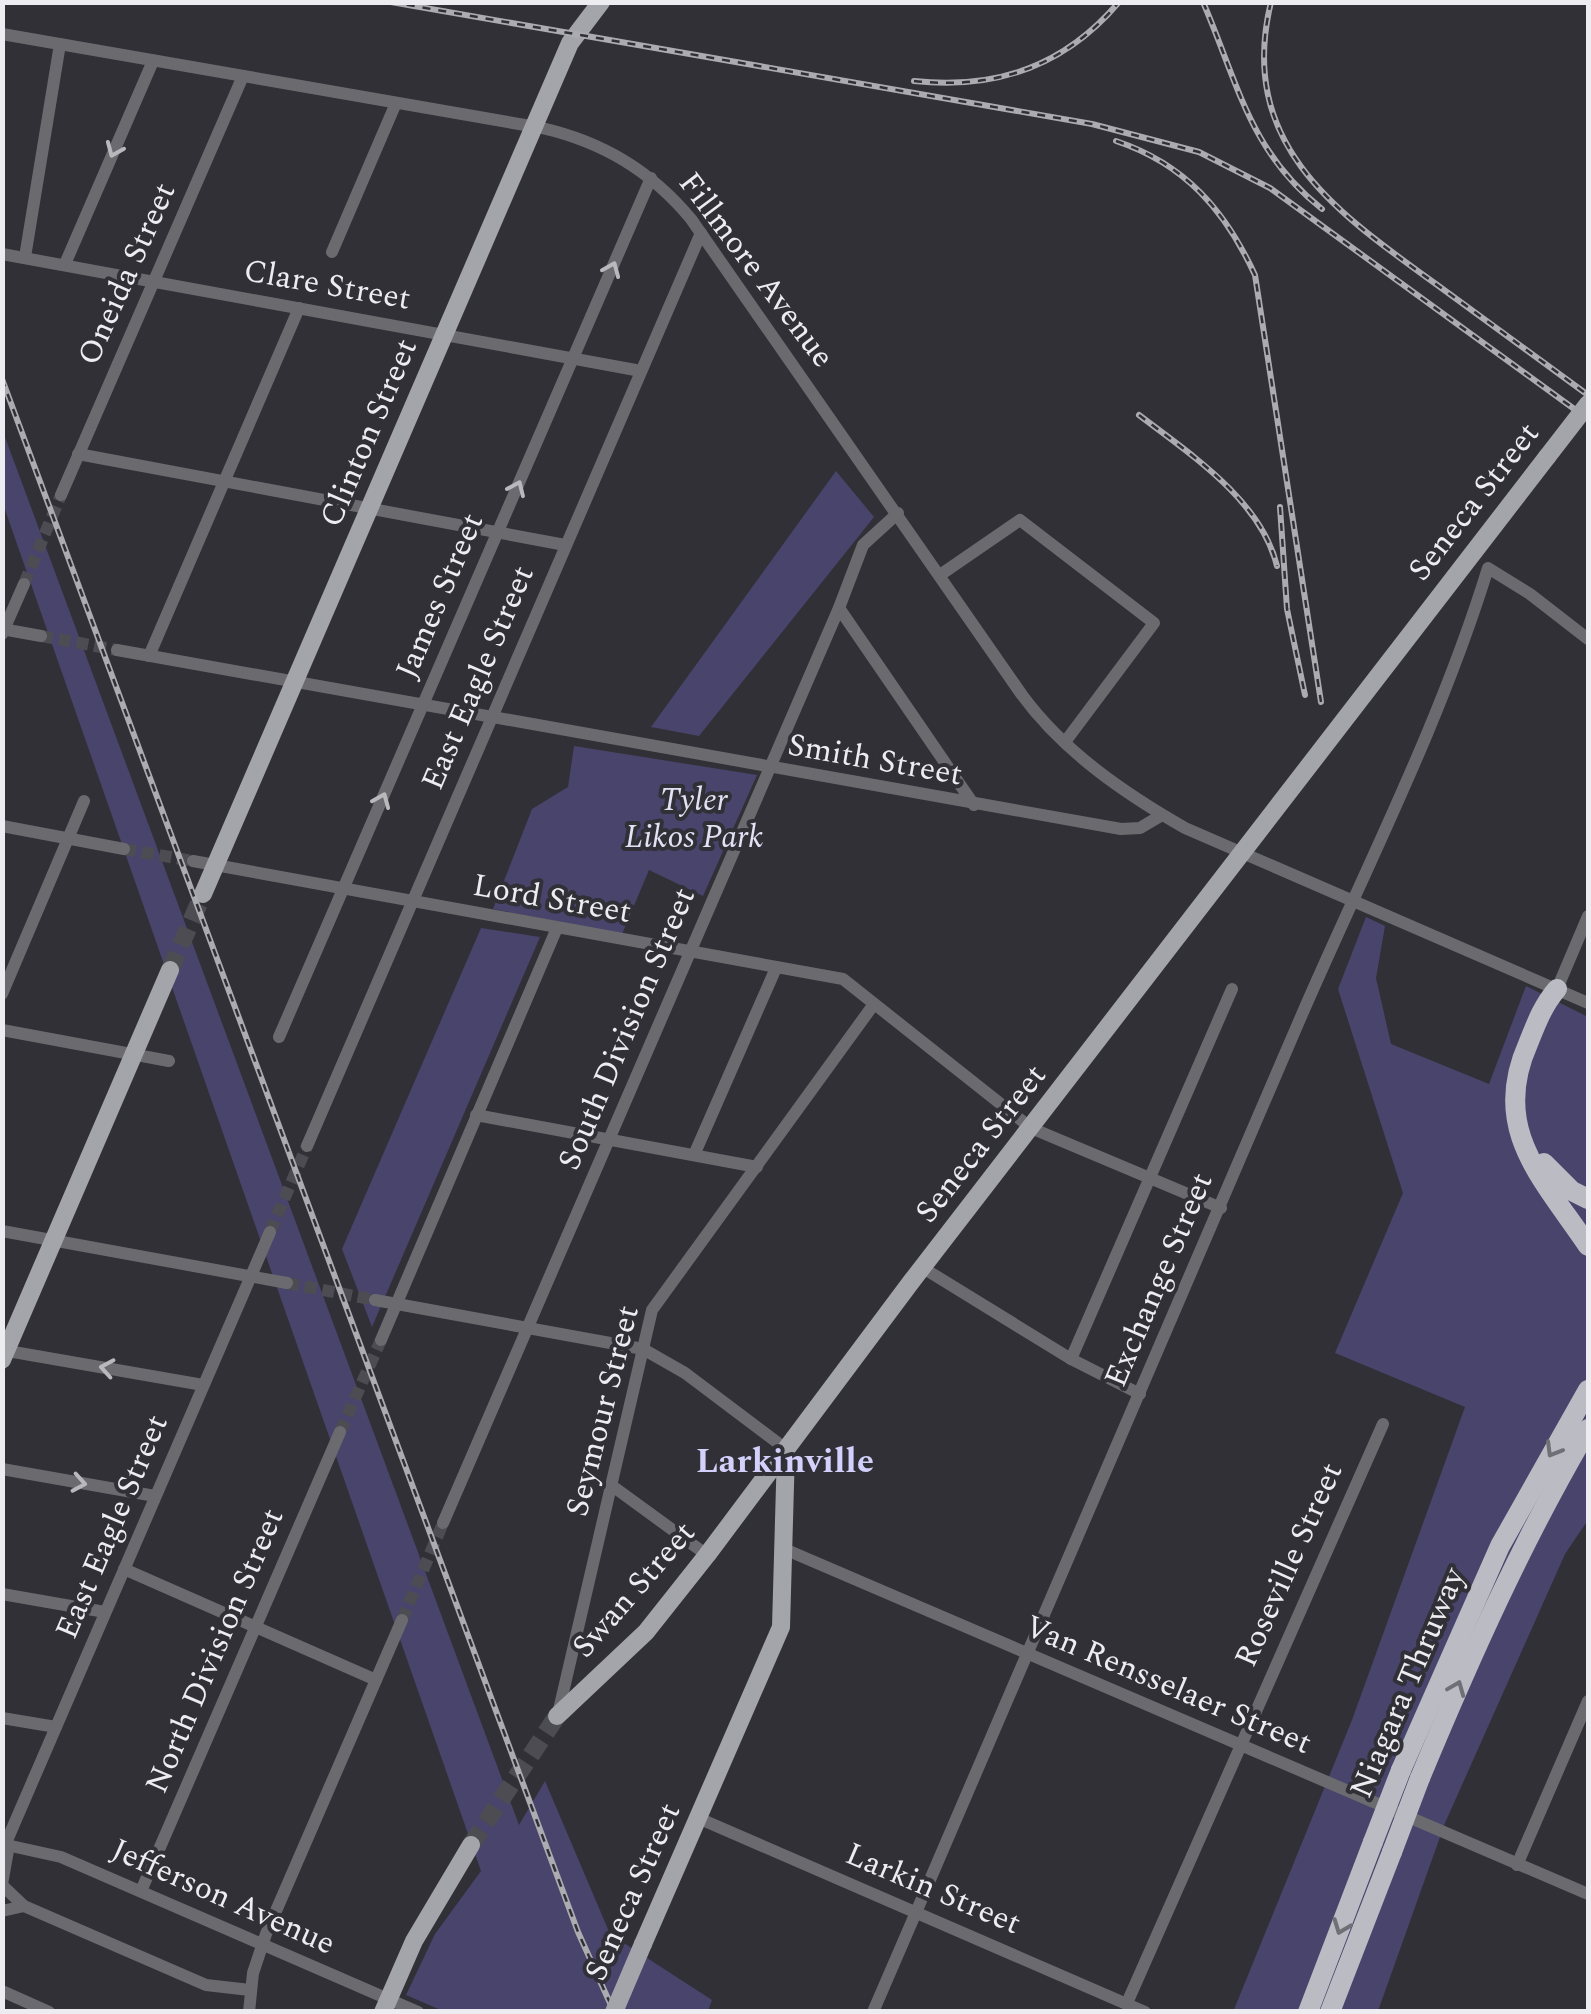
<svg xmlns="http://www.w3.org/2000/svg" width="1591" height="2014" font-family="Spectral,serif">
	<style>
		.green { fill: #48446c }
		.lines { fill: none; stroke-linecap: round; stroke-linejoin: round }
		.minor-tunnel { stroke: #4d4c53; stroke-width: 12; stroke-dasharray: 12 6; stroke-linecap: butt }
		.major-tunnel { stroke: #4d4c53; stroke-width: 18; stroke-dasharray: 18 9; stroke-linecap: butt }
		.minor { stroke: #6b6b6f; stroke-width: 12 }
		.major { stroke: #a4a4ab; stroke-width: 18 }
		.highway { stroke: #bbbbc3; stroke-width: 20 }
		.rail-casing { stroke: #acabb0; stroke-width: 6 }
		.rail { stroke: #313037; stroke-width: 2.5; stroke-dasharray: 8; stroke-linecap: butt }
		.major-bridge { stroke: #a4a4ab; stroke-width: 18 }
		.highway-bridge { stroke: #bbbbc3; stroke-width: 20 }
		.oneway { stroke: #b9b9bd }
		.oneway2 { stroke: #6f6f76 }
		.labels { text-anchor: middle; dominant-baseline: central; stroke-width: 8; stroke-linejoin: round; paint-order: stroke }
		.street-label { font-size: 32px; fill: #ededf1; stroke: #313037 }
		.park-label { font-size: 32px; font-style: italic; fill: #e3e2f4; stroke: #313037 }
		.neighbourhood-label { font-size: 35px; font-weight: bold; fill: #d3d0fc; stroke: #313037 }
	</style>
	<rect width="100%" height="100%" fill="#313037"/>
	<g class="green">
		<path d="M2,429l517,1396 26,-44 65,153 102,66 -4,11h-265l-37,-16 29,-61 46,-63 -478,-1367z"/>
		<path d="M836,471l38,46 -175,219 -48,-9z"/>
		<path d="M574,746l183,29 -54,121 -54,-26 -27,64 -129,-25 39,-100 36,-22z"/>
		<path d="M1366,917l19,9 -9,52 15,66 98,40 37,-98 62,31v503l-23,34 -120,269 -67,188 -145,1 119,-292 113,-313 -130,-54 68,-160 -65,-204z"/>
		<path d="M481,928l59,9 -168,390 -30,-78z"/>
	</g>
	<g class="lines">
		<g class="minor-tunnel">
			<path d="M24,584l37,-89"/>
			<path d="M41,636l76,14"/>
			<path d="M124,849l69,12"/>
			<path d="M270,1232l37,-86"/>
			<path d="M287,1283l88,17"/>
			<path d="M340,1432l41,-92"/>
			<path d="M402,1620l41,-97"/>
		</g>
		<g class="major-tunnel">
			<path d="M170,970l33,-76"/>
			<path d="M471,1845l86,-129"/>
		</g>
		<g class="minor">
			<path d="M2,34l540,94c61,14 109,43 149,91l331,476c42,57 102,98 163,133l403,175"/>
			<path d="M332,252l64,-149"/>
			<path d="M2,254l639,117"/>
			<path d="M25,257l35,-213"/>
			<path d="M65,264l88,-203"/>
			<path d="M78,454l487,91"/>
			<path d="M61,495l182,-419"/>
			<path d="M940,575l80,-55 134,103 -89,119"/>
			<path d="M839,608l135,197"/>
			<path d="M2,629l39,7"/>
			<path d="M2,634l22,-50"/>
			<path d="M117,650l1004,179 19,-1 22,-13"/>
			<path d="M149,656l150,-348"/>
			<path d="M2,826l122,23"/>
			<path d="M193,861l650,118 188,149 190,80"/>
			<path d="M1557,989l31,-73"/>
			<path d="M2,994l82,-193"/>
			<path d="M2,1030l167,31"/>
			<path d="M279,1037l372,-859"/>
			<path d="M476,1115l281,52"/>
			<path d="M307,1146l394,-913"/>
			<path d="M694,1155l82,-187"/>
			<path d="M2,1231l285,52"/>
			<path d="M923,1268l148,91 69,35"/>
			<path d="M375,1300l268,49 42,24 101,76"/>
			<path d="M381,1340l176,-412"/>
			<path d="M2,1350l201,35"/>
			<path d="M1071,1359l161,-370"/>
			<path d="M2,1469l153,27"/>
			<path d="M611,1485l96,70"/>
			<path d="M443,1523l396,-915 24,-63 35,-32"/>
			<path d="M782,1548l806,346"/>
			<path d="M124,1569l252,111"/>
			<path d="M2,1594l103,18"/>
			<path d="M558,1714l94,-404 222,-306"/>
			<path d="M2,1718l54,9"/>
			<path d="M698,1818l447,194"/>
			<path d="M2,1844l59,13 357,155"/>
			<path d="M5,1845l265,-613"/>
			<path d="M1517,1865l71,-164"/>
			<path d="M2,1884l7,-39"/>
			<path d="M2,1885l22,21 182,79 44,5"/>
			<path d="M141,1891l199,-459"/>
			<path d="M2,1911l22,-5"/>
			<path d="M2,1991l47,21"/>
			<path d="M1127,2003l256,-579"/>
			<path d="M249,2012l4,-39 13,-39 136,-314"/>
			<path d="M873,2012c143,-331 284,-663 427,-993 65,-150 140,-295 188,-451l42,26 58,45"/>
		</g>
		<g class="major">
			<path d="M203,894l367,-851 31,-41"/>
			<path d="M2,1360l168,-390"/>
			<path d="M557,1716l89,-84 61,-77 204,-273 636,-825"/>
			<path d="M643,1944l138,-317 5,-177"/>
			<path d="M383,2012l31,-71 57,-96"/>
		</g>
		<g class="highway">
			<path d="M1557,989c-14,16 -21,35 -29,55 -38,85 15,135 60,202"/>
			<path d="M1544,1163l28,28 16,8"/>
			<path d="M1401,1770l99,-224 88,-156"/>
			<path d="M1420,1778c50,-120 102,-237 168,-349"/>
			<path d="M1308,2012l65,-170"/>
			<path d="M1330,2012l62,-160"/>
		</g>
		<g class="rail-casing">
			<g id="rail">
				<path d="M391,2l701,122 107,28 71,36 318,231"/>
				<path d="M1203,2c35,81 46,149 119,207"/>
				<path d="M1271,2c-35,144 68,212 169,285 50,36 99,72 148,108"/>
				<path d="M914,81c83,9 151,-15 205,-79"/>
				<path d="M1116,141c69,23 109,69 139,134l66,427"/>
				<path d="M2,379l576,1553 36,80"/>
				<path d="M1139,415c51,39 122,85 138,151"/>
				<path d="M1280,507l7,102 18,86"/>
			</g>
		</g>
		<use href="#rail" class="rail"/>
		<g class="major-bridge">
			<path d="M1547,457l41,-53"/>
			<path d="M614,2012l29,-68"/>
		</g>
		<g class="highway-bridge">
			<path d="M1373,1842l28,-72"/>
			<path d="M1392,1852l28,-74"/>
		</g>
	</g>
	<defs><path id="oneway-chevron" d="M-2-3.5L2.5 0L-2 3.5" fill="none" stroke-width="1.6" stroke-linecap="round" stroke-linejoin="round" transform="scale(2.5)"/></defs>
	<g class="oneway">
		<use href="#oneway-chevron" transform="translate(114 150) rotate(113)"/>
		<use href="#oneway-chevron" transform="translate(612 269) rotate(-67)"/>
		<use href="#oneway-chevron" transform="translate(517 488) rotate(-66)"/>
		<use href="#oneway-chevron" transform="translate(382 800) rotate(-67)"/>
		<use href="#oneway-chevron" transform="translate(107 1368) rotate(-170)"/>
		<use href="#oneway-chevron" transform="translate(79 1483) rotate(10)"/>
	</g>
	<g class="oneway2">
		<use href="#oneway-chevron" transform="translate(1553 1450) rotate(121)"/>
		<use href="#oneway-chevron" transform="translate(1457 1688) rotate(-68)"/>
		<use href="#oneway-chevron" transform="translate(1341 1927) rotate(111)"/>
	</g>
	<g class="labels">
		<g class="street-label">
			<text transform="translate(756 270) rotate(53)">Fillmore Avenue</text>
			<text transform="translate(127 274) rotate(-66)">Oneida Street</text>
			<text transform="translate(327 285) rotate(10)">Clare Street</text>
			<text transform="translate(369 433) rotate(-67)">Clinton Street</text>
			<text transform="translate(1474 502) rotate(-52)">Seneca Street</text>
			<text transform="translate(440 596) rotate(-67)">James Street</text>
			<text transform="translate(478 678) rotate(-67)">East Eagle Street</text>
			<text transform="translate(875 760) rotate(10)">Smith Street</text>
			<text transform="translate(552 899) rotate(10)">Lord Street</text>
			<text transform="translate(627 1029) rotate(-67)">South Division Street</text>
			<text transform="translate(981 1144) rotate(-52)">Seneca Street</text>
			<text transform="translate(1159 1280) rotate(-67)">Exchange Street</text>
			<text transform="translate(603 1411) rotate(-76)">Seymour Street</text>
			<text transform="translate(112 1527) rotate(-67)">East Eagle Street</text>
			<text transform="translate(1289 1565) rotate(-66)">Roseville Street</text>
			<text transform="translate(634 1590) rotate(-49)">Swan Street</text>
			<text transform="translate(215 1651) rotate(-67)">North Division Street</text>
			<text transform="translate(1408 1683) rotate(-67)">Niagara Thruway</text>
			<text transform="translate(1168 1685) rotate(23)">Van Rensselaer Street</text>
			<text transform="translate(933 1889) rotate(23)">Larkin Street</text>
			<text transform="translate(633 1892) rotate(-66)">Seneca Street</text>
			<text transform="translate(223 1897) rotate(24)">Jefferson Avenue</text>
		</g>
		<g class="park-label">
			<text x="694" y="800">Tyler<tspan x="694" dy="37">Likos Park</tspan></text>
		</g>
		<g class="neighbourhood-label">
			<text x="785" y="1461">Larkinville</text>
		</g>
	</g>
	<rect width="1591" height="2014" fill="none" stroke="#ededf1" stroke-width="10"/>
</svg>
